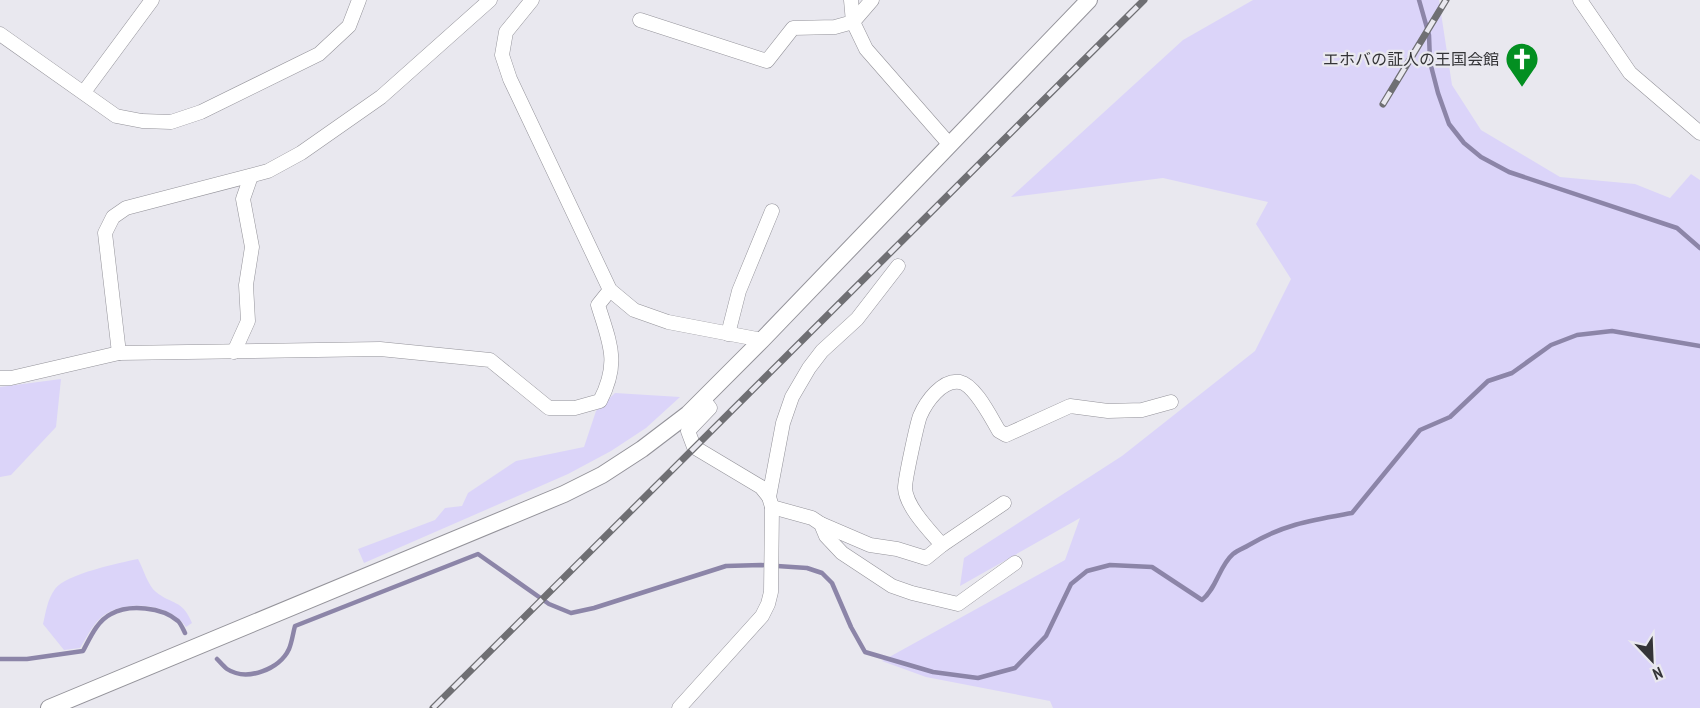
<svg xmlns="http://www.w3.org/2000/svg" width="1700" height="708" font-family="'PT Sans Narrow','Noto Sans JP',sans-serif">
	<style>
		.green { fill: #dbd4f9 }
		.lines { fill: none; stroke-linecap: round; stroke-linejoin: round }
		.stream { stroke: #8c85a8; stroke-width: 4.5 }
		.minor-casing { stroke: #94939a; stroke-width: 15 }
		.tertiary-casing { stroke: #94939a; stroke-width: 18 }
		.minor { stroke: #fff; stroke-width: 14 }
		.tertiary { stroke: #fff; stroke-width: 16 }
		.rail-casing { stroke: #6f6f73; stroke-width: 7 }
		.rail { stroke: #e9e8ef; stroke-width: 4.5; stroke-dasharray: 14; stroke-linecap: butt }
		.labels { text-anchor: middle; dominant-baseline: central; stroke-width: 4.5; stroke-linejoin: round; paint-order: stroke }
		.poi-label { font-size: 16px; fill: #343437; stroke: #e9e8ef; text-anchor: end }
	</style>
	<rect width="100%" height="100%" fill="#e9e8ef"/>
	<g class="green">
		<path d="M1253,0h186l13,85 29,45 79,47 75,7 35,14 21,-24 9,6v528h-647l-3,-7 -124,-24 -44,-16 183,-101 15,-42 -120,68 4,-28 158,-102 133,-105 36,-72 -35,-55 12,-22 -105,-24 -152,19 172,-157z"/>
		<path d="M61,379l-5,48 -45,48 -11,2v-90z"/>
		<path d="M615,393l65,4 -34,31 -35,23 -43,23 -204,89 -6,-14 77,-29 10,-12 17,-2 6,-13 48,-32 68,-14 12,-36z"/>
		<path d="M138,559c5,9 10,27 18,33 16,13 26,7 36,31l-6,4c-14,-22 -54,-27 -77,-15 -14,7 -21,23 -29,36l-16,2 -21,-26c3,-12 4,-24 12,-35 11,-15 64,-26 83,-30z"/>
	</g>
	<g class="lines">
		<g class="stream">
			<path d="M1419,0l10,35 1,27 8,31 11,31 15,19 17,14 28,15 168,56 23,20"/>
			<path d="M0,659h27l56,-8c7,-13 14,-30 28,-37 18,-10 51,-7 67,7 3,3 5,8 7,12"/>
			<path d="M217,659c3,3 7,8 10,10 20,13 53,0 62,-20 3,-7 4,-16 6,-23l183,-72 71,50 22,9 23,-5 132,-42 35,-1 46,3 15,5 10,10 19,44 14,25 68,20 45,6 37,-10 31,-32 25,-52 16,-13 23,-6 42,2 50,33c15,-12 17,-34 31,-46 5,-4 11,-6 16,-9 35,-21 64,-25 103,-32l68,-83 30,-13 38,-36 24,-8 39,-28 26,-10 35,-4 88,15"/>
		</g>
		<g class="minor-casing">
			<g id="minor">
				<path d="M532,0l-26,32 -4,23 8,24 100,211 24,20 34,12 94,18"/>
				<path d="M851,0l2,22 13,27 84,96"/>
				<path d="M1580,0l50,73 70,60"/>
				<path d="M640,20l127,41 26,-33 42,-1 18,-5 19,-22"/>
				<path d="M0,34l116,82 26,5 29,1 30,-10 118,-58 30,-28 10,-26"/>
				<path d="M84,92l68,-92"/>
				<path d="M728,334l11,-43 33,-80"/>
				<path d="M234,352l14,-31 -2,-36 6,-38 -9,-48 8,-23"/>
				<path d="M119,353l-14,-120 8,-16 13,-9 142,-37 33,-18 80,-56 109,-97"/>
				<path d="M0,378h11l108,-25 261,-4 110,11 59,48h26l25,-7c20,-39 10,-57 -2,-96l12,-15"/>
				<path d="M769,497l14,-74 9,-26 17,-29 13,-17 35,-32 41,-53"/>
				<path d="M772,507l40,11 9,6 5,12 16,17 50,33 20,7 46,11 57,-41"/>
				<path d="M821,524l49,21 27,4 29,9 16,-13 62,-42"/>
				<path d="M942,545c-12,-14 -36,-38 -37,-57 0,-9 12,-64 15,-72 6,-14 22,-37 40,-34 15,3 31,36 39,49l7,4 64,-29 38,5 34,-1 29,-8"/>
				<path d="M679,708l83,-92 6,-12 3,-12 1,-85 -3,-10 -8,-10 -67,-40 -6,-16 22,-23 -7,-9"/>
			</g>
		</g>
		<g class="tertiary-casing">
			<path id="tertiary" d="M49,708l515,-214 38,-19 40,-26 46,-35 74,-74 327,-340"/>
		</g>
		<use href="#minor" class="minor"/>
		<use href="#tertiary" class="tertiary"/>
		<g class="rail-casing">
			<g id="rail">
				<path d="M1383,104l63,-104"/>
				<path d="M433,708l711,-708"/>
			</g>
		</g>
		<use href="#rail" class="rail"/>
	</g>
	<defs>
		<g id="church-pin" transform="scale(1.725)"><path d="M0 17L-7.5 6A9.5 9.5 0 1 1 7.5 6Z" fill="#038f21" stroke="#e9e8ef"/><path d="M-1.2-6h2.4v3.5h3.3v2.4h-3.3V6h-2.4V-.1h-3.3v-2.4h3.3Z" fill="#fff"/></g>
	</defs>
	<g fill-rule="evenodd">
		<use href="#church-pin" x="1522" y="59"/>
	</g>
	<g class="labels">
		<g class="poi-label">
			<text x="1499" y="59">エホバの証人の王国会館</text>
		</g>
	</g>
	<g transform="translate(1652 660) rotate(157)" stroke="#e9e8ef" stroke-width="4.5" paint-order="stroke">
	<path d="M0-4.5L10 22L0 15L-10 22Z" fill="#343437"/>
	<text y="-9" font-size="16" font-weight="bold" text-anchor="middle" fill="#343437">N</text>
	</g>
</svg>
